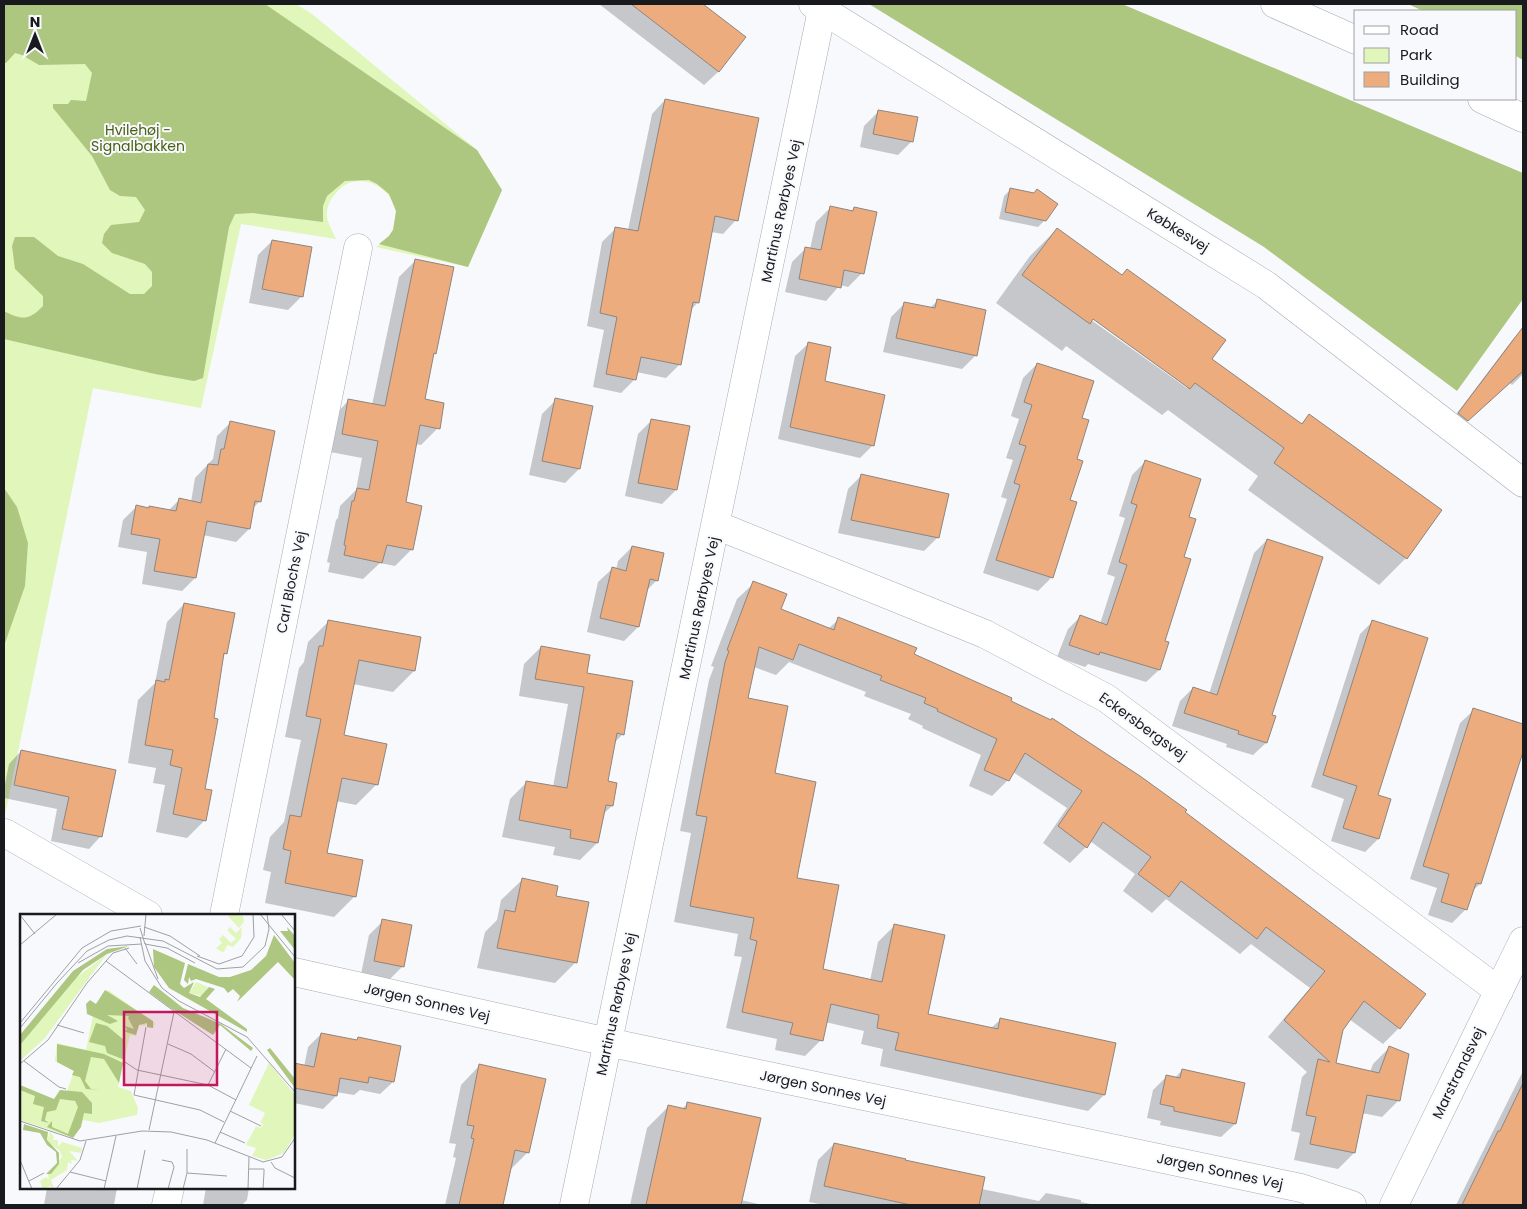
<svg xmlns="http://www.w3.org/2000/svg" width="1527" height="1209" font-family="Poppins,sans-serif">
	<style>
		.green { fill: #e0f6ba }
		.forest { fill: #adc680 }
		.shadow { fill: #0003; fill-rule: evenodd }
		.building { fill: #edac7e; stroke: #8e857f }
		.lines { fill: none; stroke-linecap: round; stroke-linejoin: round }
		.minor-casing { stroke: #a7abb4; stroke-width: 29 }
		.tertiary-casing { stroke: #a7abb4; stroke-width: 29 }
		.minor { stroke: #fff; stroke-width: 28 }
		.tertiary { stroke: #fff; stroke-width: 28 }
		.labels { text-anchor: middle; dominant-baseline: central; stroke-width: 4; stroke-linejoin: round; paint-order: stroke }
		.park-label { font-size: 14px; fill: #4a5f14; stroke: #f8f9fd }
		.street-label { font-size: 14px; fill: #191a1d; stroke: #f8f9fd }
		.inset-road { fill: none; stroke: #9fa0a3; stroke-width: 1 }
		.view { fill: #c2185b; fill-opacity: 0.15; stroke: #c2185b; stroke-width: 2.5 }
		.inset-edge { fill: none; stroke: #191a1d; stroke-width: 2.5 }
	</style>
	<rect width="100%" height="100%" fill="#f8f9fd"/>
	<path class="green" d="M4,4h292l16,10 165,136 25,40 -34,77 -92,-20c5,-4 11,-8 14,-13 24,-34 -28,-73 -54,-41 -6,6 -10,16 -9,24 1,7 6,15 9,22l-95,-15 -40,184 -108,-20 -89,432z"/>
	<g class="forest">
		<path d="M4,4h261l212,146 25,40 -34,77 -89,-23 10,-8 4,-6 3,-19 -7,-17 -12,-10 -8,-4 -24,1 -18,15 -4,10v16l-70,-9 -18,1 -6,13 -26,151 -9,3 -39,-7 -151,-35v-28c17,9 25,10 39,-5v-10l-28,-27 -3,-23 3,-9h19l24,19 25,8 47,30h14l8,-8v-14l-7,-8 -33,-11 -10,-10 2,-9 7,-9 28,-3 6,-12 -9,-13 -16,-1 -10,-6 -18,-34 -39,-48v-4h15l3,-4 15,1 6,-28 -7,-9 -46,1 -17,-10 -7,-2 -9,10h-2z"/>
		<path d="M869,4h253l401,169v126l-66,92 -193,-144z"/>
		<path d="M1408,4h115v56l-7,-4v-45h-93z"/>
		<path d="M4,488l13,19 11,36 -3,43 -21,60z"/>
	</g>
	<g class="shadow">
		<path d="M599,4h102l43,34 -26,34 -14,13z"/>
		<path d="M665,100l71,120 -13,14 -12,-2 -13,70 -7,8 -11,54 -14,14 -30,-6 -1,7 -14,14 -28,-6 11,-57 -17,-4 15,-84 14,-14 12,2 24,-116z"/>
		<path d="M878,112l34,29 -14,14 -38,-8 4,-21z"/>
		<path d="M1010,190l35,30 -7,7 -39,-8 5,-23z"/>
		<path d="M830,208l21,4 3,-4 8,65 -14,14 -8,-2 -14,16 -41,-9 7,-30 14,-14 4,1 6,-27z"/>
		<path d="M1057,229l154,130 89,66 9,-9 131,95 -34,47 -27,27 -131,-95 10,-14 -90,-66 -6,5 -96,-69 -4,5 -66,-48 34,-47zM1089,315l98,70v3l-100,-71z"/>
		<path d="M272,241l30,55 -14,14 -39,-7 9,-48z"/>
		<path d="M416,260l19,93 -3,3 -9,44 15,28 -17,17 -5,-1 -12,59 8,46 -17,17 -15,-3 -17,16 -35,-7 2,-9 -3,-1 9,-42 2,-2 2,-12 16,-16 6,-32 -37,-7 7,-33 17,-18 23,5 27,-128z"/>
		<path d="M937,301l39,54 -14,14 -79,-17 8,-35 14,-14 25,5z"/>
		<path d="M1523,329v45l-11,11 -2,-2 -54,48 -8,-6 65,-86z"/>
		<path d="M808,344l15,38 50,63 -13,13 -82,-19 17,-83z"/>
		<path d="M1037,364l44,55 -12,82 -17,76 -14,14 -55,-18 24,-74 -6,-2 12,-37 -7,-2 13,-39 -8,-3 12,-38z"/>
		<path d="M556,400l36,7 -13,62 -14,14 -36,-8 13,-61z"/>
		<path d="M652,420l24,70 -14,14 -37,-8 13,-62z"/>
		<path d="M230,423l30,78 -7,7 -4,21 -13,13 -33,-7 -8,43 -13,13 -40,-7 5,-32 -29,-5 5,-27 13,-13 32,4 11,-11 12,2 4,-24 18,-19 4,-23z"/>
		<path d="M1145,462l43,55 -6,41 -19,84 -4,28 -13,12 -58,-18 -3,3 -28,-10 11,-28 12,-12 20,7 15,-47 -8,-3 18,-56 -6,-2 13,-41z"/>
		<path d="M862,475l76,62 -14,14 -86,-18 10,-44z"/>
		<path d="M1267,540l4,176 -5,27 -13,12 -27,-8 1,-3 -55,-18 8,-25 13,-13 16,6 45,-141z"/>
		<path d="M632,547l25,33 -11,11 -8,36 -14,14 -37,-9 11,-50 14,-13 4,1 2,-9z"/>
		<path d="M754,583l26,26 48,20 11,-10 170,83 175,110 240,182 -25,34 -16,16 -34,-25 -7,10 -7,35 35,8 3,-8 16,-16 18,7 -9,46 -16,16 -20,-4 -8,40 -16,16 -44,-9 6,-27 -9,-2 11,-54 5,-5 -39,-35 42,-49 -59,-44 -11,10 -74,-55 -14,14 -29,-22 12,-17 -45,-33 -4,6 -16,16 -27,-20 24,-35 -54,-36 -5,8 -16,16 -23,-10 12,-31 -59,-27 1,-2 -15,-7 3,-5 -47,-18 2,-4 -77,-30 -13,13 -22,-8 -7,32 26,75 23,105 25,91 49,11 8,-39 16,-16 32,89 65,13 9,-8 104,75 -16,16 -208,-45 3,-17 -22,-5 3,-13 -39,-9 -4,18 -16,16 -30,-6 2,-11 -51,-11 16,-71 -8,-1 4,-22 -64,-12 17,-89 -11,-2 29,-151 5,-13 -3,-1 26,-67z"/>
		<path d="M184,604l42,49 -4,4 -19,133 2,30 -18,18 -31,-6 9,-47 -12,-2 3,-15 -28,-5 10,-63 17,-17 12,-61z"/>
		<path d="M329,621l91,17 -6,33 -21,21 -40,-8 -10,52 34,48 -21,21 -20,-4 -10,53 29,42 -21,21 -69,-14 6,-31 -8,-2 7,-33 14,-15 17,-82 -16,-3 14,-69 5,-6 4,-20z"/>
		<path d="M1373,621l3,175 13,4 -11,39 -13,13 -34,-11 13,-42 -33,-12 49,-153z"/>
		<path d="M541,647l45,27 37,60 -9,9 -7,39 9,2 -4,22 -10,9 -5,28 -17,17 -27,-5 2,-8 -53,-10 8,-38 17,-17 26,5 15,-83 -49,-8 5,-32z"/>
		<path d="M1474,710l49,16v22l-43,136 -9,8 -5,17 -14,14 -24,-8 9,-27 -27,-9 50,-156z"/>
		<path d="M21,751l93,20 -13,65 -12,13 -38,-8 6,-32 -53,-11v-9l5,-25z"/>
		<path d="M522,880l32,17 22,65 -21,21 -78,-15 8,-36 12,-12 4,-20z"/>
		<path d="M383,921l20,45 -14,14 -28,-6 8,-39z"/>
		<path d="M321,1034l35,7 2,-2 35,43 -13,12 -20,-4 -6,5 -18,-3v4l-13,13 -29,-6v-38l10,2 4,-20z"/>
		<path d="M479,1066l49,86 -19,19 -8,34h-56l11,-47 -3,-1 3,-13 -7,-1 12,-58z"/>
		<path d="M1182,1070l53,54 -14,13 -61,-12 1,-4 -14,-3 6,-28 14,-14 8,2z"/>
		<path d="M1523,1071v115l-9,19h-58z"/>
		<path d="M688,1103l53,97 17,4 -1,1h-127l17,-77 21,-21 13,3z"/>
		<path d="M834,1144l70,17 78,28 57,12 7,-8 35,7v2l14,3h-271l-15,-3 9,-42z"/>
		<path d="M47,1188h70l-3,17h-70z"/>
		<path d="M206,1188h43l-2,12 -5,5h-39z"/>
	</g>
	<g class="building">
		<path d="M631,4h72l43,33 -27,35z"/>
		<path d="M665,99l94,19 -21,103 -23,-5 -16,87 -6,-1 -12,63 -40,-8 -5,23 -30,-6 11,-57 -17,-4 15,-86 23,4z"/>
		<path d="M878,110l40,7 -5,25 -40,-8z"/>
		<path d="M1010,188l24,5 3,-4 21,15 -12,17 -41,-9z"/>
		<path d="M830,206l23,5 1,-4 23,5 -13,62 -20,-4 -3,18 -42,-9 6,-32 16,3z"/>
		<path d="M1057,228l65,47 5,-6 99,71 -14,19 90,65 7,-10 133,96 -35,49 -133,-96 10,-15 -89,-65 -5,6 -97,-70 -3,5 -68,-49z"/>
		<path d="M272,240l40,7 -9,50 -41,-8z"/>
		<path d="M415,259l39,8 -18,87 -2,-1 -9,46 19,4 -4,26 -20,-4 -14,77 16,4 -9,44 -26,-5 -5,18 -38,-8 2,-9 -2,-1 8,-44h2l3,-13 12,2 9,-49 -36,-7 6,-35 37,7z"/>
		<path d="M937,299l49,11 -9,46 -81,-18 8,-36 31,6z"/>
		<path d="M1523,327v44l-55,50 -10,-8z"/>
		<path d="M808,342l23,5 -6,34 60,14 -11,51 -84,-19z"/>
		<path d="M1037,363l57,18 -12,37 7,2 -12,39 6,2 -13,39 7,2 -24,76 -57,-18 24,-75 -6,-2 12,-37 -7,-2 13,-39 -8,-3z"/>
		<path d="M555,398l38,8 -13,63 -38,-8z"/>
		<path d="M651,419l39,7 -13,64 -39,-7z"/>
		<path d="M230,421l45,10 -14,71 -6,-1 -5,28 -43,-8 -11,57 -42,-7 6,-32 -29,-5 5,-29 13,3v-2l27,5 3,-13 22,5 7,-39 10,1 3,-16h3z"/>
		<path d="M1145,460l56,19 -12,38 7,2 -12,38 7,2 -26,82 4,1 -9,28 -60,-18 -1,3 -30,-10 11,-30 27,10 20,-60 -8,-3 18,-57 -6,-2z"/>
		<path d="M861,474l88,20 -10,44 -88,-18z"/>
		<path d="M1267,539l56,18 -51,158 4,1 -9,27 -29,-9 1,-3 -55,-18 9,-26 24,8z"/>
		<path d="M632,546l32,7 -6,28 -8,-2 -11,48 -39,-9 12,-51 14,4z"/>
		<path d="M753,581l34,13 -6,15 53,21 4,-13 79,31 -3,6 98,44 -1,3 40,19 1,-2 88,58 47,34 -2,2 241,182 -26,35 -36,-28 -21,29 -7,33 43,10 10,-27 20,8 -9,47 -33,-6 -12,58 -45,-9 6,-27 -10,-2 12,-56 12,3 -46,-42 41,-49 -59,-44 -9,12 -76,-58 -12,16 -31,-23 13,-17 -48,-35 -16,26 -29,-22 24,-35 -57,-38 -16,28 -25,-11 13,-31 -60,-28 1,-2 -14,-6 2,-5 -46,-18 2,-4 -83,-32 -6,16 -34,-13 -11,51 40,8 -13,67 41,9 -19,96 42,7 -16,84 59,13 12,-58 51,11 -17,79 70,15 2,-11 116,25 -11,52 -210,-45 4,-17 -22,-5 2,-13 -48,-11 -8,37 -33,-7 3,-11 -51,-11 15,-71 -7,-2 4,-21 -64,-12 17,-89 -11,-2 29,-153 4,-11 -2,-1z"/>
		<path d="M184,603l51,10 -8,41 -3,-1 -10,65 4,1 -13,70 7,1 -6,31 -33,-7 9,-46 -12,-3 3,-15 -28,-5 11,-65 9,2v-3l4,1z"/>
		<path d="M328,620l93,17 -6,34 -56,-11 -15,75 43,9 -9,41 -36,-7 -15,75 36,7 -7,37 -71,-14 6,-32 -8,-2 7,-34 11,2 20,-98 -15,-3 13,-70h4z"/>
		<path d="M1372,620l56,18 -50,157 13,4 -12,40 -36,-11 14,-42 -34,-11z"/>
		<path d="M541,646l49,9 -3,18 46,8 -9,54 -7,-2 -9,48 9,2 -4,23 -7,-1 -8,38 -28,-5 1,-8 -52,-10 7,-39 41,7 17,-101 -49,-8z"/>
		<path d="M1473,708l50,16v28l-42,132 -5,-1 -9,27 -26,-8 8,-28 -26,-8z"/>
		<path d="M21,750l95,20 -14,67 -40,-8 7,-32 -55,-12z"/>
		<path d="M522,878l36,8 -2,10 33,6 -12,61 -80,-15 8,-38 10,2z"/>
		<path d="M382,919l30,6 -8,42 -30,-6z"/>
		<path d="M321,1033l36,7 1,-3 43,9 -7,36 -25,-5 -1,6 -28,-5 -3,18 -43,-8v-25l20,4z"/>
		<path d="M479,1064l67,15 -17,74 -14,-3 -12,55h-44l15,-66 -3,-1 3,-12 -7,-1z"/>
		<path d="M1182,1069l63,14 -9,41 -62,-13v-4l-14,-3 6,-29 14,3z"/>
		<path d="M1523,1083v122h-61l36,-74h2z"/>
		<path d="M687,1102l74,16 -20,87h-95l22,-100 18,4z"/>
		<path d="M834,1143l72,16 -1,1 80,17 -6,28h-68l-87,-19z"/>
	</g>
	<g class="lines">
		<g class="minor-casing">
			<g id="minor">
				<path d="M813,4l453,281 257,198"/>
				<path d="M716,525l269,109 121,64 393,293"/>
				<path d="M5,833l143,82"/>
				<path d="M224,915l134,-667"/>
				<path d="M294,972l332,74 675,142 51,17"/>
				<path d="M166,1205l4,-17"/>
				<path d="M574,1205l248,-1195"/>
				<path d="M1394,1205l129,-264"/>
			</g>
		</g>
		<g class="tertiary-casing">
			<g id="tertiary">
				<path d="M1275,4l81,36"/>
				<path d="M1482,99l41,19"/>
			</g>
		</g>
		<use href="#minor" class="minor"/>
		<use href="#tertiary" class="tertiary"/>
	</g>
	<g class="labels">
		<g class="park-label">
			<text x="138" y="130">Hvilehøj -<tspan x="138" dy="16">Signalbakken</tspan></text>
		</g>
		<g class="street-label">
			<text transform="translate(781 211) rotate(-78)">Martinus Rørbyes Vej</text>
			<text transform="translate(1178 230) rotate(32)">Købkesvej</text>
			<text transform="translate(291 582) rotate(-79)">Carl Blochs Vej</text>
			<text transform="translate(699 608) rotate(-78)">Martinus Rørbyes Vej</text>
			<text transform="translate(1143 726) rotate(36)">Eckersbergsvej</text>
			<text transform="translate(427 1002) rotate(13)">Jørgen Sonnes Vej</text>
			<text transform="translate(616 1004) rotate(-78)">Martinus Rørbyes Vej</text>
			<text transform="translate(1458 1073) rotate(-64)">Marstrandsvej</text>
			<text transform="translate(823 1088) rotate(12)">Jørgen Sonnes Vej</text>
			<text transform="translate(1220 1171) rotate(12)">Jørgen Sonnes Vej</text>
		</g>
	</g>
	<g transform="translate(20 914)">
		<rect width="275" height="275" fill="#f8f9fd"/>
		<path d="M211,0l12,2 1,6 -5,6 -11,-12zM210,13l6,6 6,-6 -1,11 -8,9 -6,-2 -3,7 -4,-1 -4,-3 6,-5 -3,-4 4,-4 8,8 5,-4 -9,-9zM86,41l-61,83 -25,23v-16l4,-9 48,-55zM176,68l12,5 -6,9 -13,-3zM88,76l47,33 -2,5 -6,-1v-4l-2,3 -6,-1 -3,11 -6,-1 -12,52 13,4 7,17 -1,7 -38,8 -16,-3 -15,16 -48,-16v-30l12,3 13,14 -4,14h8l-4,-1 2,-8 13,-13 10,-1 7,6 1,-4 -11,-9 7,-20 -19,-10 2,-18 29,7 9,-45zM249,149l26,32v39l-11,19 -18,7 -14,-4 4,-8 -10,-3 10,-19 5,2 2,-4 -3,-1 5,-10 -16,-8zM30,218l4,5 -1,3h5v7l4,-5 20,6 -1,5 -12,-2 9,10 -7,-1 1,4 -4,-2 -1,8 -16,10 3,9 -4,-3 -7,3 -3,-8 6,-4 3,3 -1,-6 14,-17 -2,-6 -13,-10z" fill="#e0f6ba"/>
		<path d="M267,13l8,9v14l-15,-19h8zM254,21l21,28v17l-17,-18 -41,40 3,-6 -7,-7 -5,4 -4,-5 -28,-9 -5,2 -2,-4 -1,7 -4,-4 4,-16 31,13h11l21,-7 15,-14zM109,32l-22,8 -24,16 -63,75v-10l53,-64 34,-22zM133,35l32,14 -5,21 4,4 10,-6 -5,11 11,4 9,-10 6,2 -9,10 41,30v3l-78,-44 -15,-21zM134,71l29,23 38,16 32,24 -2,3 -31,-26 -7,10 -44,-28 -20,-15zM85,76l48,31v7l-6,-1v-4l-8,2 -3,10 -13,-4 4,-1 -2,-4 9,3 -6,-11 1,-2 -22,-1 11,6 -8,3 -23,-10 -1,-10 4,-4 6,4zM76,109l11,3 17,14 1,20 -18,-7 -2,-7 -16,-4zM37,130l47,10 19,9 -4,20 -15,-24 -13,-2 -6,24 6,8 10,1 -15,-1 -6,-12 -8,-2 2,-4 -17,-9zM250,134l25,31v9l-28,-38zM0,171l34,14 6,-9 22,2 10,11v11l-8,-1 -3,14 -8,11 -26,-11 5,-6v6l16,7 10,-27 -3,-6 -15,-2 -4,11 -9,2 -2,8 4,3 -8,-2 3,-14 -11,-3 2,-8 -15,-6zM4,210l24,8 -1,8 12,13v11l-8,10h-5l11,-11 -1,-11 -9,-7 -7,-12 -17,-3z" fill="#adc680"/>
		<path class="inset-road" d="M240,0l35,43M261,0l14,17M0,1l15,19M124,13l26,9 30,20M120,14l5,16 22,4 28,15M124,22l2,-22M120,23l5,24 17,27 17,13 68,36 48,55M125,29l13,36M0,31l37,-31M105,34l12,16M177,42l22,8 23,-8 12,-19 -1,-23M86,47l145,107M58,49l30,-17 34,-2M37,69l30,-32 22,-11 18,-4 36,5 54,28 26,-2 22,-21 4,-17 -2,-15M0,109l62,-75 29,-17 30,-5M37,111l27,8M126,113l-12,68 66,15 24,12M0,114l37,-45M148,130l23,10 24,18M4,147l35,26 7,2M105,148l12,8 71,15 28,15M0,150l28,-24 39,-57 26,-30 16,-5M188,171l18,-36M210,197l31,15M0,207l60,20 62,-10 29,1 36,8 56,22 19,-5 13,-19M129,216l25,-118M200,218l25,11M195,229l42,-87M0,246l12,29M142,246l10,2 2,5 -6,22M251,248l4,6 20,10M229,255h15v3M50,258l36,9M167,259l40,3M9,267l15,-8M36,275l24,-29 6,-19M84,275l12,-53M117,275l8,-39M163,275l4,-16v-24M228,275l1,-32M243,275l1,-17"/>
		<path class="view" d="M104,98h93v73h-93z"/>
		<rect width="275" height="275" class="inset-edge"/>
	</g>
	<rect width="1527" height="1209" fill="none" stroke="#191a1d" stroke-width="10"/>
	<rect x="1354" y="10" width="162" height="90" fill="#f8f9fd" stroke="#9fa0a3"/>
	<rect x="1364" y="26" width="25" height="8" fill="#ffffff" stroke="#9fa0a3"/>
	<text x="1400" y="35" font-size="15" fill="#191a1d">Road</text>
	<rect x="1364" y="48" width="25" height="15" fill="#e0f6ba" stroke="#9fa0a3"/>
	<text x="1400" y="60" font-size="15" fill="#191a1d">Park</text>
	<rect x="1364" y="72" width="25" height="15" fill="#edac7e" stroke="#9fa0a3"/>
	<text x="1400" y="85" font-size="15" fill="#191a1d">Building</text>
	<g transform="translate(35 35)" stroke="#f8f9fd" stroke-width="4" paint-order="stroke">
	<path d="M0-4L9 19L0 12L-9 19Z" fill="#191a1d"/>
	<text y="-8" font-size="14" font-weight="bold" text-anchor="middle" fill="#191a1d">N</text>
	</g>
</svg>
